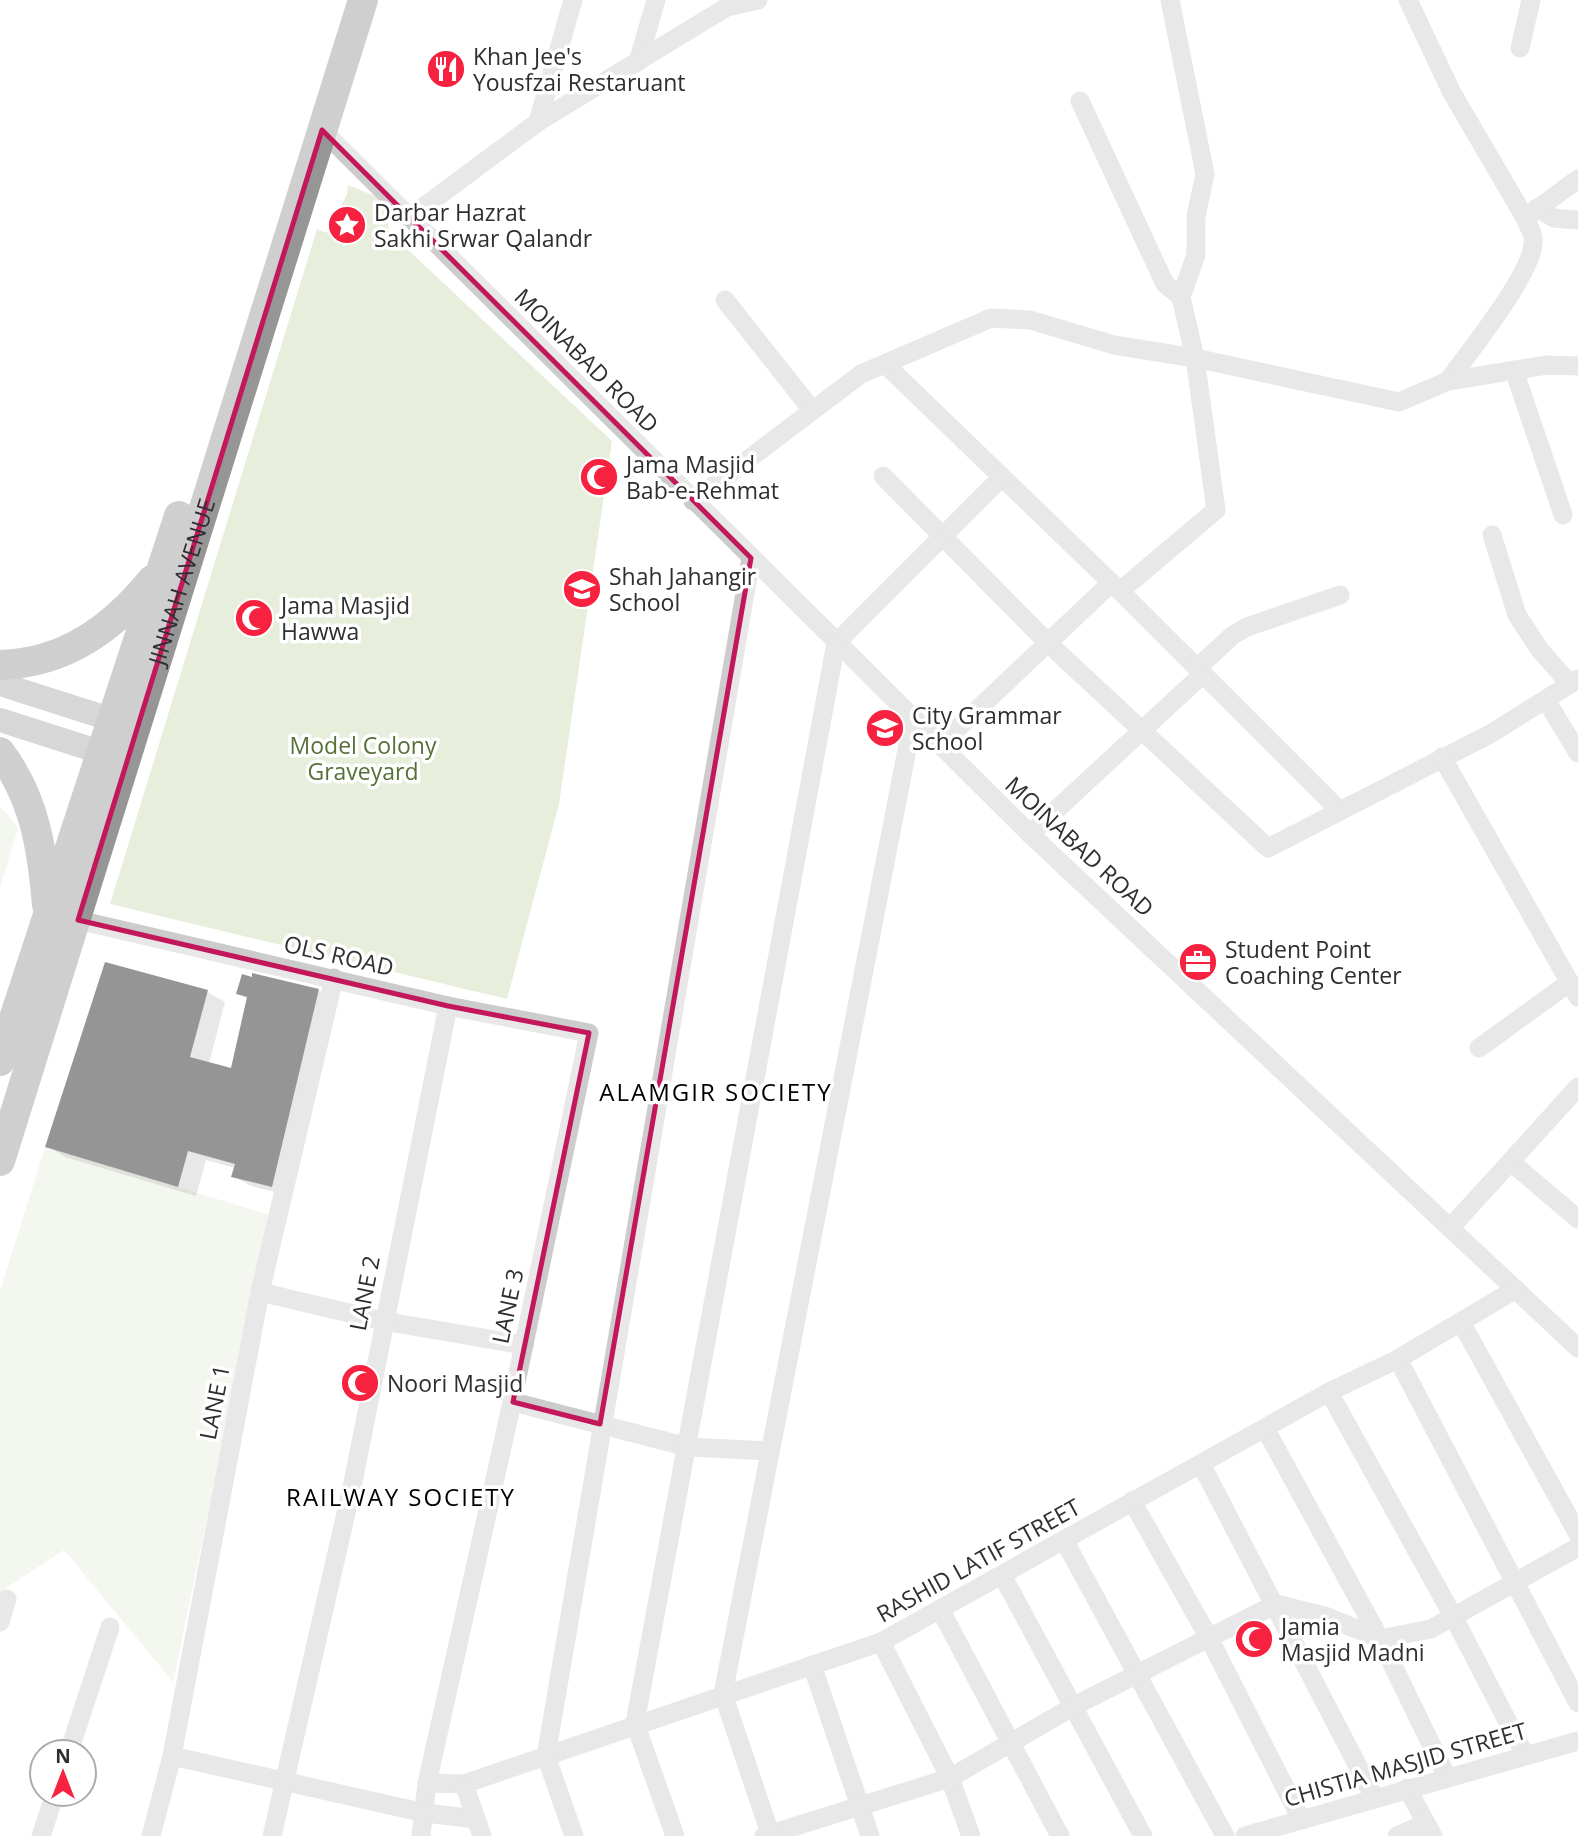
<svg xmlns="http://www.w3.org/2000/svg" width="1578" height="1836" font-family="'Open Sans',sans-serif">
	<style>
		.green { fill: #e7eedc }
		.shadow { fill: #0003 }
		.building { fill: #161616 }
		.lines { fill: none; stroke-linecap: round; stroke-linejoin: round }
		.minor { stroke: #ccc; stroke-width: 19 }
		.major { stroke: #a7a7a7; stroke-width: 24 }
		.highway { stroke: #969696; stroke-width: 30 }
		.marked { fill: none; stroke: #c2185b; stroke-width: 5; stroke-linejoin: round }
		.labels { text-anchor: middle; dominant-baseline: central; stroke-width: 7; stroke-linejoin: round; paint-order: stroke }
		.poi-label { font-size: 23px; fill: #2f2f2f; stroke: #fff; text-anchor: start }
		.street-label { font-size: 23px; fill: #2f2f2f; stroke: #fff }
		.park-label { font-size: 23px; fill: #567038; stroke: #fff }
		.neighbourhood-label { font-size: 24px; letter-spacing: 2px; fill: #000; stroke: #fff }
	</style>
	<rect width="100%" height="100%" fill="#fff"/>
	<g class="green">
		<path d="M348,185l29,12 10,20 2,15 223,209 -53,363 -52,195 -397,-95 207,-675 10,4 20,-39z"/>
		<path d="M0,806l18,22 -18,60z"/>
		<path d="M45,1147l225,68 -97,467 -109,-132 -64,42v-301z"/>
	</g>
	<path class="shadow" d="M318,990l18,11 -46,195 -39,-10 -18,-10 2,-8 -29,-8 -10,36 -131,-39 -17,-11 159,-154 18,10 -16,62 24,7 15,-72 -10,-6z"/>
	<path class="building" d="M105,962l103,28 -18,67 41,11 16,-71 -11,-3 6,-20 10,3v-4l67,16 -47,198 -41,-10 4,-13 -47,-13 -10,36 -133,-40z"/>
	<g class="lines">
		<g class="minor">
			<path d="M1408,0l44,93 73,125c2,6 7,13 8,20 5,30 -66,116 -85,143"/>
			<path d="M1520,48l11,-48"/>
			<path d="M638,62l18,-62"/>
			<path d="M1080,101l85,183 16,13"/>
			<path d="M538,122l35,-122"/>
			<path d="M322,130l708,704 548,514"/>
			<path d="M1537,208l17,10 24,2"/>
			<path d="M410,217l128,-95 189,-115 31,-7"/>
			<path d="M1525,218l53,-39"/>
			<path d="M725,300l87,110"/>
			<path d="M886,365l234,226 219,219"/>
			<path d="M1514,370l49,145"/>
			<path d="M883,476l165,167 220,205 224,-115 86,-54"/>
			<path d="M693,501l168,-127 130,-56 39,2 84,25 81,13 204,44 49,-21 99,-16 31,1"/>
			<path d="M1492,535l25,80 23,35 30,34"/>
			<path d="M1120,591l96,-81 -21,-152 -14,-61 15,-42v-39l9,-42 -35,-174"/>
			<path d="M1197,668l36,-33 14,-8 93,-32"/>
			<path d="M1546,700l32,53"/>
			<path d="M940,745l171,-162"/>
			<path d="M1442,757l136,240"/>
			<path d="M1030,834l173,-160"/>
			<path d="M78,920l370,86 141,27 -80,383 -82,367 -6,53"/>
			<path d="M1479,1048l91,-66"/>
			<path d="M1512,1163l66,56"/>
			<path d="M1451,1227l127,-140"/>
			<path d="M260,1292l123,29 141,24"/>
			<path d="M1461,1322l117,212"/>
			<path d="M1398,1359l180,344"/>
			<path d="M1329,1392l124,224 72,139"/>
			<path d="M513,1402l175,45 82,4"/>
			<path d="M1265,1428l115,211 67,138"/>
			<path d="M1201,1464l173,333"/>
			<path d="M1132,1501l77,137 92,181"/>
			<path d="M1064,1540l161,296"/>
			<path d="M1002,1575l141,261"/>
			<path d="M940,1609l120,227"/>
			<path d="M0,1622l7,-23"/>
			<path d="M881,1642l69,136 21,58"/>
			<path d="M812,1665l58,171"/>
			<path d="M69,1752l41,-125"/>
			<path d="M172,1756l253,57 51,6"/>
			<path d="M427,1783l37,1 417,-142 448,-250 69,-33 118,-70"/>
			<path d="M464,1784l18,52"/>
			<path d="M1407,1788l26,48"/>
			<path d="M41,1836l14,-42"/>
			<path d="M151,1836l21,-80 88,-464 74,-314"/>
			<path d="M272,1836l80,-349 96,-481"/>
			<path d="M574,1836l-28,-80 205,-1198"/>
			<path d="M675,1836l-40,-113 201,-1080 166,-166"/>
			<path d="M764,1836l186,-58 124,-72 202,-102 52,13 52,22 51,-10 147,-82"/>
			<path d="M771,1836l-48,-142 190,-975"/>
			<path d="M1245,1836l333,-95"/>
			<path d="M1397,1836l29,-13"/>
		</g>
		<g class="major">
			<path d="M0,684l113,36"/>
			<path d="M0,720l119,38"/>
		</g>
		<g class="highway">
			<path d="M0,665c65,-2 112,-36 152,-85"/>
			<path d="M0,752c35,47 42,96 47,153"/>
			<path d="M0,1061l179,-545"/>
			<path id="s1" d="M0,1161l363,-1161"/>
		</g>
	</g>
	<path d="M0 0H1578V1836H0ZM322,130l429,428 -151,866 -87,-22 76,-369 -141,-27 -370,-86z" fill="#fff" fill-opacity=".55" fill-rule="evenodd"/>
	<path class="marked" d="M322,130l429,428 -151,866 -87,-22 76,-369 -141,-27 -370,-86z"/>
	<defs>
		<g id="restaurant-disc" transform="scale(2.0125)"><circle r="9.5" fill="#f6223f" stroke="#fff"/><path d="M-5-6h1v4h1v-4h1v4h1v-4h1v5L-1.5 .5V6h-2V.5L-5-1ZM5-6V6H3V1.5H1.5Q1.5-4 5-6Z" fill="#fff"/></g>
		<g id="sight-disc" transform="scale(2.0125)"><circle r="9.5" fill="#f6223f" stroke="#fff"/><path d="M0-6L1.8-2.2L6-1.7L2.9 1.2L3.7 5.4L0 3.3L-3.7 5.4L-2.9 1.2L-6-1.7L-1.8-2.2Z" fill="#fff"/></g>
		<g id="mosque-disc" transform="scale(2.0125)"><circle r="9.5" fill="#f6223f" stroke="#fff"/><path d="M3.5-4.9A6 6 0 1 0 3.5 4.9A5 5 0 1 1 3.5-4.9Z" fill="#fff"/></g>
		<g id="school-disc" transform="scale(2.0125)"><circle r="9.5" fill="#f6223f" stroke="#fff"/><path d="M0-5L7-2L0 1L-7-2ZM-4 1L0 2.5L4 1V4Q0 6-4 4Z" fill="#fff"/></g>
		<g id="office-disc" transform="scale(2.0125)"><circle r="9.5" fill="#f6223f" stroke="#fff"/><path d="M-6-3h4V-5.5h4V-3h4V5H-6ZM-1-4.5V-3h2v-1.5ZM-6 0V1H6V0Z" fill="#fff"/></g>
	</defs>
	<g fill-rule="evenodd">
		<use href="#restaurant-disc" x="446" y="69"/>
		<use href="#sight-disc" x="347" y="225"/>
		<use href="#mosque-disc" x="599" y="477"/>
		<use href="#school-disc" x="582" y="589"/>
		<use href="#mosque-disc" x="254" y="618"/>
		<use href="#school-disc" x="885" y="728"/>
		<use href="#office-disc" x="1198" y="962"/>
		<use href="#mosque-disc" x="360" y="1383"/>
		<use href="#mosque-disc" x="1254" y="1639"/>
	</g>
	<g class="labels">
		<g class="poi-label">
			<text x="473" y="56">Khan Jee's<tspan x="473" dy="26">Yousfzai Restaruant</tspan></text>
			<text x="374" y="212">Darbar Hazrat<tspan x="374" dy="26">Sakhi Srwar Qalandr</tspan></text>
			<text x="626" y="464">Jama Masjid<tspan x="626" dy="26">Bab-e-Rehmat</tspan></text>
			<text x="609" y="576">Shah Jahangir<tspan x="609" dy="26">School</tspan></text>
			<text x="281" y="605">Jama Masjid<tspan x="281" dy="26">Hawwa</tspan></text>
			<text x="912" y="715">City Grammar<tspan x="912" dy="26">School</tspan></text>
			<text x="1225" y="949">Student Point<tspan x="1225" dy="26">Coaching Center</tspan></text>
			<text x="387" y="1383">Noori Masjid</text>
			<text x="1281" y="1626">Jamia<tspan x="1281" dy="26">Masjid Madni</tspan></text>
		</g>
		<g class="street-label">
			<text transform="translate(587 360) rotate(45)">MOINABAD ROAD</text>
			<text stroke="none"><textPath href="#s1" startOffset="607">JINNAH AVENUE</textPath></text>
			<text transform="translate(1080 846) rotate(43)">MOINABAD ROAD</text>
			<text transform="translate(339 955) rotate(13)">OLS ROAD</text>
			<text transform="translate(364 1293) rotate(-79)">LANE 2</text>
			<text transform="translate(507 1306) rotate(-78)">LANE 3</text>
			<text transform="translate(214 1402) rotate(-79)">LANE 1</text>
			<text transform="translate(978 1560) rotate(-29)">RASHID LATIF STREET</text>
			<text transform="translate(1405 1764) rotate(-16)">CHISTIA MASJID STREET</text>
		</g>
		<g class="park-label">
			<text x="363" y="745">Model Colony<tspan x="363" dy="26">Graveyard</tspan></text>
		</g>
		<g class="neighbourhood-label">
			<text x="716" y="1091">ALAMGIR SOCIETY</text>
			<text x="401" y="1496">RAILWAY SOCIETY</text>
		</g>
	</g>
	<g transform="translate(63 1773)"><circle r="33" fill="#ffffff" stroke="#acacac" stroke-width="2"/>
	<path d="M0-5L12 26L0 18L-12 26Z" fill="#f6223f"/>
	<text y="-10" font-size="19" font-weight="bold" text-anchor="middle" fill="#2f2f2f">N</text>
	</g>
</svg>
